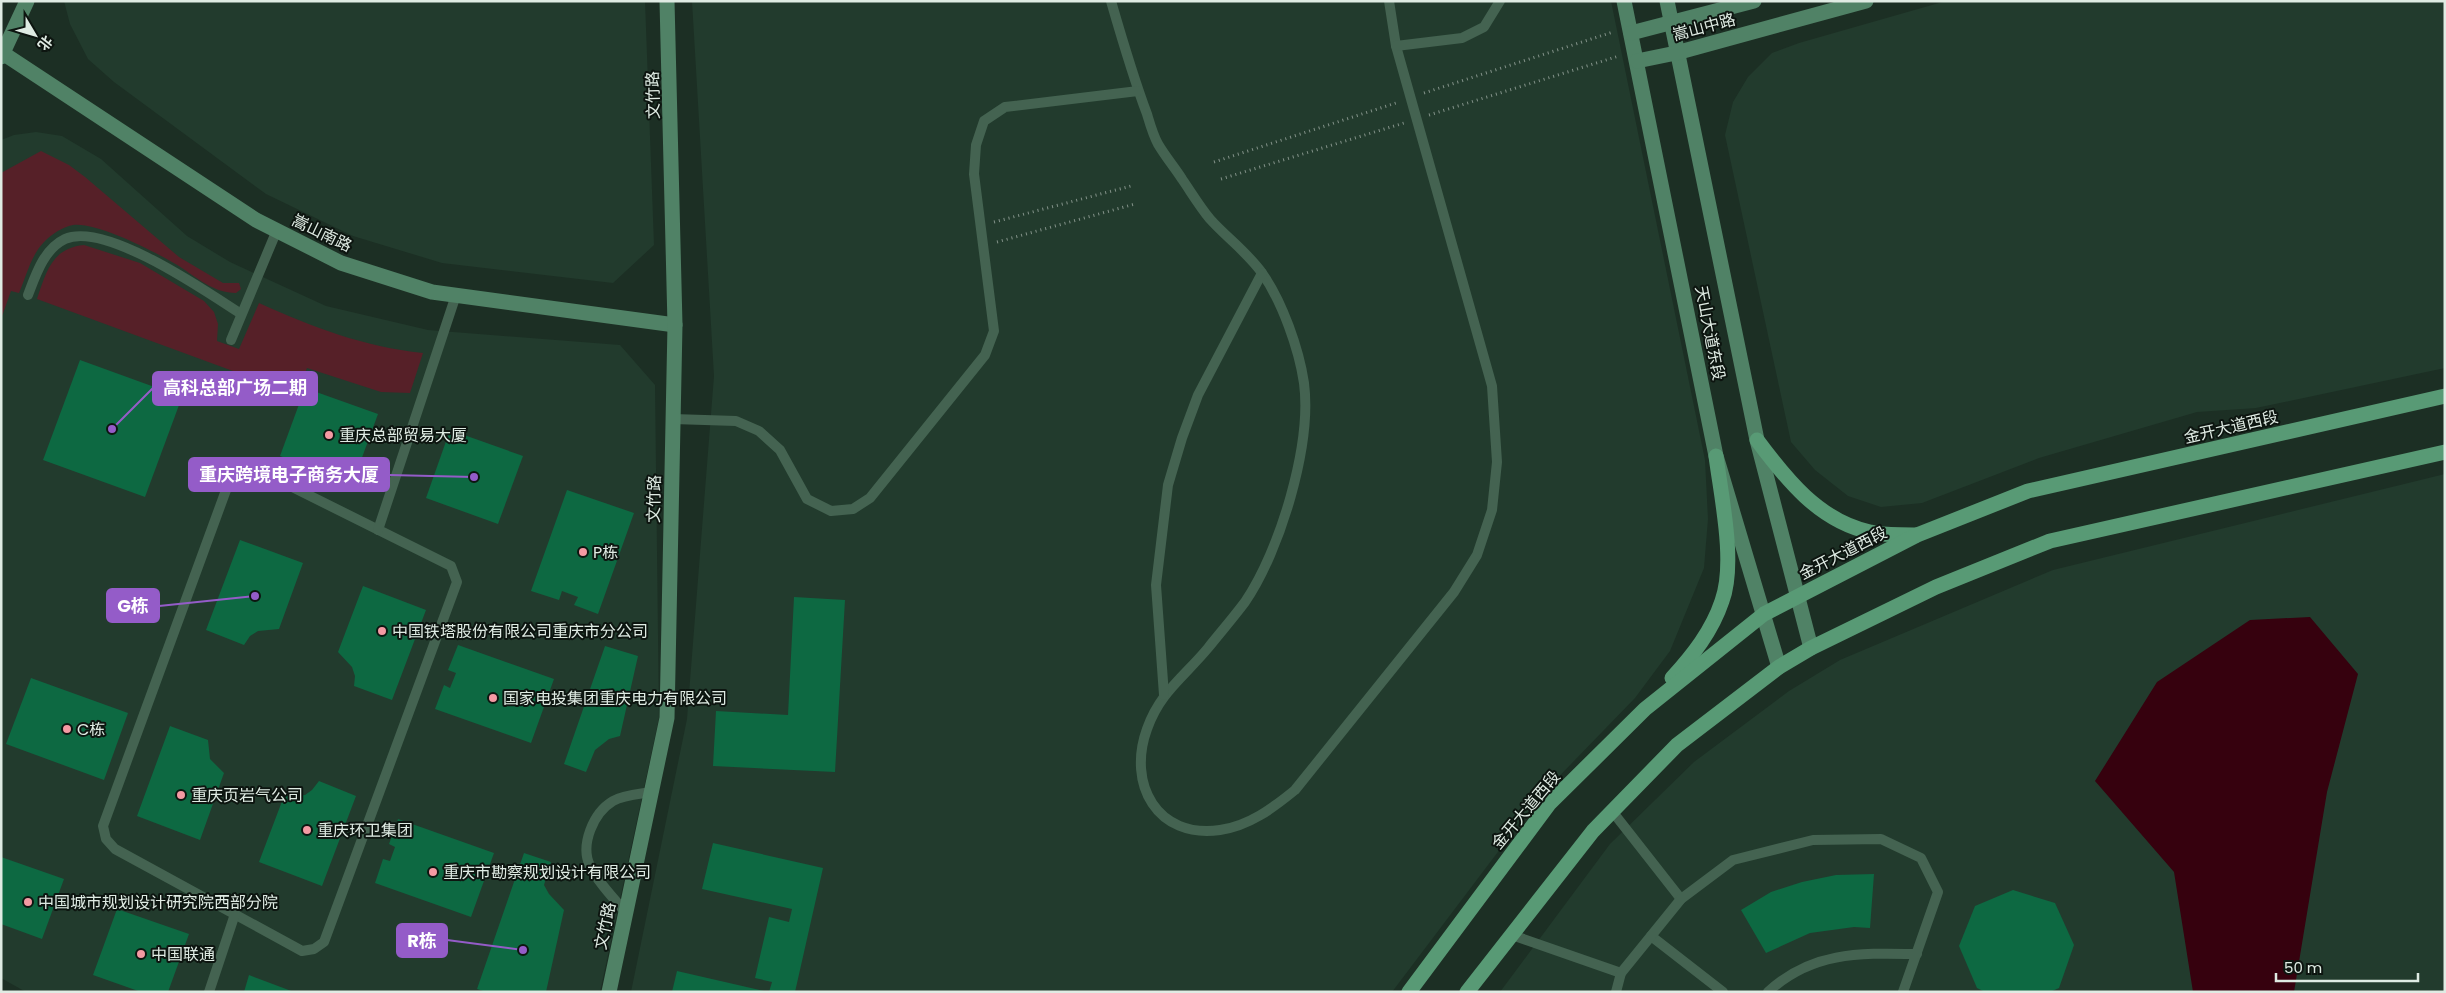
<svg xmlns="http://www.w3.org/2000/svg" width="2446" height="993" font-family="Poppins,'Noto Sans SC',sans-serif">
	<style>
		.built { fill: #223b2d }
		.green { fill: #562028 }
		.water { fill: #36010e }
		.building { fill: #0d6942 }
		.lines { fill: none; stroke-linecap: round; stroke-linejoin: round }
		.path { stroke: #839289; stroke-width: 3; stroke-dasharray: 1 4; stroke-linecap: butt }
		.lane { stroke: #446351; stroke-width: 10 }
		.secondary { stroke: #508266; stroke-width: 15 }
		.primary { stroke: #589a75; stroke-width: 15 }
		.poi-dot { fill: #f49aa3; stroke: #0d1510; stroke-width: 2 }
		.labels { text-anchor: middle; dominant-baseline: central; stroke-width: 4; stroke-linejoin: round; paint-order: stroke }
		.street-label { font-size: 16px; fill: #dfebe3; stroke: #0d1510 }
		.poi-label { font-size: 16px; fill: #dfebe3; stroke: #0d1510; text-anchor: start }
		.leader { fill: none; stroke: #945cc8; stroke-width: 2 }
		.callout-dot { fill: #945cc8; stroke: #0d1510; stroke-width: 2 }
		.callout { fill: #945cc8; stroke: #945cc8; stroke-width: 2 }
		.callout-label { font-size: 18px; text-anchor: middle; font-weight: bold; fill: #fff }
	</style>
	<rect width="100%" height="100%" fill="#1c2f24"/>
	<g class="built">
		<path d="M64,1h581l9,244 -41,38 -171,-20 -89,-27 -87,-42 -152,-112 -26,-23 -18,-35z"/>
		<path d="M692,1h919l94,459 3,59 -4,49 -34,83 -35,47 -94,97 -149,197h-761l56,-273 27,-343z"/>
		<path d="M1946,1h499v367l-189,40 -59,4 -158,46 -117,45 -41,4 -33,-11 -33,-26 -24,-28 -66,-307 8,-33 15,-25 24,-24 27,-10z"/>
		<path d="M36,132l26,4 39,23 86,77 43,26 96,44 102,24 192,15 35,40 4,333 -59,274h-574l-25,-14v-838l13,-5z"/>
		<path d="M2445,474v518h-945l110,-148 84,-82 95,-71 51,-31 213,-90z"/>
	</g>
	<g class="green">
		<path d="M41,151l28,14 16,12 94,80 44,26h16l2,6 -5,4c-22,0 -39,-15 -57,-27 -22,-13 -81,-44 -106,-41 -11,2 -21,9 -29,17 -13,13 -18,35 -25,51l-8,-2 -10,28v-146z"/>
		<path d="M84,245l56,18 64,38 10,11 4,12 -1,17 22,8 20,-46c53,24 105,44 164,50l-13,40 -29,-1 -74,-24 -14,37 -34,-12 4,-11 -226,-83c9,-27 15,-51 47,-54z"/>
	</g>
	<path class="water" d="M2310,617l48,57 -31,118 -33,200h-101l-19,-120 -79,-91 62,-99 93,-62z"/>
	<g class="building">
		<path d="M80,360l102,37 -37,100 -102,-37z"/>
		<path d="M305,388l73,26 -25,68 -73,-26z"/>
		<path d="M450,430l73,26 -25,68 -72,-26z"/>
		<path d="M567,490l67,23 -36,101 -24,-9 4,-8 -16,-6 -3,9 -28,-9z"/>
		<path d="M240,540l63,23 -24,66 -21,2 -8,5 -6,9 -38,-15z"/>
		<path d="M363,586l63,24 -34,90 -38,-14 1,-10 -3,-9 -14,-15z"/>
		<path d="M794,597l51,3 -10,172 -122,-6 3,-55 72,4z"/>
		<path d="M458,645l96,34 -23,64 -96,-34 9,-24 6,3 6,-15 -8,-3z"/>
		<path d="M605,646l33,10 -18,80 -11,3 -14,11 -9,22 -22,-8z"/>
		<path d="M31,678l97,35 -24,67 -98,-36z"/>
		<path d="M170,726l38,14 2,19 14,14 -24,67 -63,-24z"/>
		<path d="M319,781l37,15 -34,90 -63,-24 25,-66 21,-1 7,-5z"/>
		<path d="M398,819l96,34 -23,64 -96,-34 8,-24 7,2 5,-14 -6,-3z"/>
		<path d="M713,843l110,25 -28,124h-26l3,-10 -17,-4 14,-61 20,5 3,-13 -90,-20z"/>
		<path d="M524,853l27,9 -7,23 5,9 15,16 -18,82h-60l-9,-3z"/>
		<path d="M1,857l63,22 -22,60 -41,-15z"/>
		<path d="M1874,874l-4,54 -16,-1 -44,6 -44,20 -25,-43 30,-18 31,-10 34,-7z"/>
		<path d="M2013,890l42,13 19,42 -15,43 -9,4h-65l-8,-4 -18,-42 16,-40z"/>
		<path d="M117,909l72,25 -21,58h-27l-48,-17z"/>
		<path d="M677,971l87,20v1h-92z"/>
		<path d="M249,975l45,17h-50z"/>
	</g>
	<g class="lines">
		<g class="path">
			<path d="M1424,93l189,-61"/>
			<path d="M1429,115l190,-59"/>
			<path d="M1214,162l185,-60"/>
			<path d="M1221,179l183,-56"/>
			<path d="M994,222l137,-36"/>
			<path d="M997,242l138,-38"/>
		</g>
		<g class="lane">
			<path d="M1111,1c11,38 22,76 36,113 3,10 6,21 11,30 7,12 17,24 24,35 9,13 18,28 28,40 16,18 38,34 52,54 20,28 37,76 42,110 8,62 -24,168 -59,219 -12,16 -25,31 -37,46 -24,29 -48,44 -61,81 -20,55 10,110 73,101 29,-4 53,-22 75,-40l159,-198 23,-37 15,-45 5,-48 -5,-76 -96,-340 -7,-45"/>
			<path d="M1396,46l66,-8 22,-11 16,-26"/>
			<path d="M28,295c8,-21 16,-46 37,-56 40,-18 142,53 176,75"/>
			<path d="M231,340l46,-110"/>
			<path d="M673,419l63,2 23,10 21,19 27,49 24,12 22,-2 17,-11 115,-143 9,-24 -20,-157 2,-29 8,-24 21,-14 133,-16"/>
			<path d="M254,468l197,98 6,16 -133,360 -10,7 -12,2 -187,-102 -9,-10 -3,-13 126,-344 11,-12z"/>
			<path d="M378,530l78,-235"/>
			<path d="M1164,695l-8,-110 12,-100 14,-47 16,-43 64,-122"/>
			<path d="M1612,811l69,88"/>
			<path d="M626,913c-12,-15 -28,-30 -36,-47 -10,-21 3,-53 23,-65 10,-6 26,-7 38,-9"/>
			<path d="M1512,935l109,38"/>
			<path d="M1651,936l72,56"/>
			<path d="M209,992l26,-78"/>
			<path d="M1616,992l5,-19 60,-74 52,-39 80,-20 68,-1 40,19 17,34 -35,100"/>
			<path d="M1768,992c44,-41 93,-39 149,-38"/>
		</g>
		<g class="secondary">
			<path d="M1624,1l92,455 63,211"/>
			<path d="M1667,1l90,439 54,208"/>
			<path d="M1631,33l123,-32"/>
			<path d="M1,52l255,168 85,43 91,29 243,33"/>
			<path d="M1,57l26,-56"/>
			<path d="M1637,61l39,-8 190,-52"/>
			<path d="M609,992l58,-274 8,-393 -8,-324"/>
		</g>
		<g class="primary">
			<path d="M1757,440c29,39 62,81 113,92 14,4 31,2 46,3"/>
			<path d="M1672,678c21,-23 40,-47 50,-77 14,-38 -1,-105 -6,-145"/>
			<path d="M1409,992l140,-188 96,-95 119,-95 153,-79 111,-44 417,-95"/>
			<path d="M1467,992l126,-161 84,-86 102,-78 32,-19 125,-61 114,-46 395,-89"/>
		</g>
	</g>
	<g class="poi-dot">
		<circle cx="329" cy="435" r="5"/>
		<circle cx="583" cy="552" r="5"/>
		<circle cx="382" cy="631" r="5"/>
		<circle cx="493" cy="698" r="5"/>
		<circle cx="67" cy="729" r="5"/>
		<circle cx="181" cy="795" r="5"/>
		<circle cx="307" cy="830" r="5"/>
		<circle cx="433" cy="872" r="5"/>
		<circle cx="28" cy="902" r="5"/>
		<circle cx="141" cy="954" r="5"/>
	</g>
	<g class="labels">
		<g class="street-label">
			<text transform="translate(1704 27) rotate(-15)">嵩山中路</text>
			<text transform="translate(653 95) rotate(-91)">文竹路</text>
			<text transform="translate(322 233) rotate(26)">嵩山南路</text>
			<text transform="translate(1710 333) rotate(79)">天山大道东段</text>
			<text transform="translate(2231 427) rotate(-13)">金开大道西段</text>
			<text transform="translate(654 499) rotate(-89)">文竹路</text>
			<text transform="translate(1843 553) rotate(-27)">金开大道西段</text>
			<text transform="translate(1526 810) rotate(-50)">金开大道西段</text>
			<text transform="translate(605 926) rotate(-78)">文竹路</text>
		</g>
		<g class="poi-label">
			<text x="339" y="435">重庆总部贸易大厦</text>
			<text x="593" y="552">P栋</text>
			<text x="392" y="631">中国铁塔股份有限公司重庆市分公司</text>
			<text x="503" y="698">国家电投集团重庆电力有限公司</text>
			<text x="77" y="729">C栋</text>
			<text x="191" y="795">重庆页岩气公司</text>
			<text x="317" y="830">重庆环卫集团</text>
			<text x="443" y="872">重庆市勘察规划设计有限公司</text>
			<text x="38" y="902">中国城市规划设计研究院西部分院</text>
			<text x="151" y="954">中国联通</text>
		</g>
	</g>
	<path class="leader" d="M112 429L153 388M474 477L389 475M255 596L159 606M523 950L447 940"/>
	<g class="callout-dot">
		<circle cx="112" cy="429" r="5"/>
		<circle cx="474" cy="477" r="5"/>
		<circle cx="255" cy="596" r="5"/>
		<circle cx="523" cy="950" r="5"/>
	</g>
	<g class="callout">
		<rect x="153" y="372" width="164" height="33" rx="5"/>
		<rect x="189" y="458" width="200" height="33" rx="5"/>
		<rect x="107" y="589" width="52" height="33" rx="5"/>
		<rect x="397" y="924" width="50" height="33" rx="5"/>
	</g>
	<g class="callout-label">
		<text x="235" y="394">高科总部广场二期</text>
		<text x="289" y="481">重庆跨境电子商务大厦</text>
		<text x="133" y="612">G栋</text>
		<text x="422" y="947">R栋</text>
	</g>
	<rect width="2446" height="993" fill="none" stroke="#dfebe3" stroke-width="5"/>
	<g transform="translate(35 35) rotate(128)" stroke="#0d1510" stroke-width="4" paint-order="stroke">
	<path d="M0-4L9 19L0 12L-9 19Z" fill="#dfebe3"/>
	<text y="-8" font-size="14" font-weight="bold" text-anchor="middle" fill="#dfebe3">北</text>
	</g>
	<path d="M2276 973v8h142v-8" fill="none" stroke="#dfebe3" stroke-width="2.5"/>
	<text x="2284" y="973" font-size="15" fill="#dfebe3" stroke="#0d1510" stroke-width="4" paint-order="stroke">50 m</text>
</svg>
